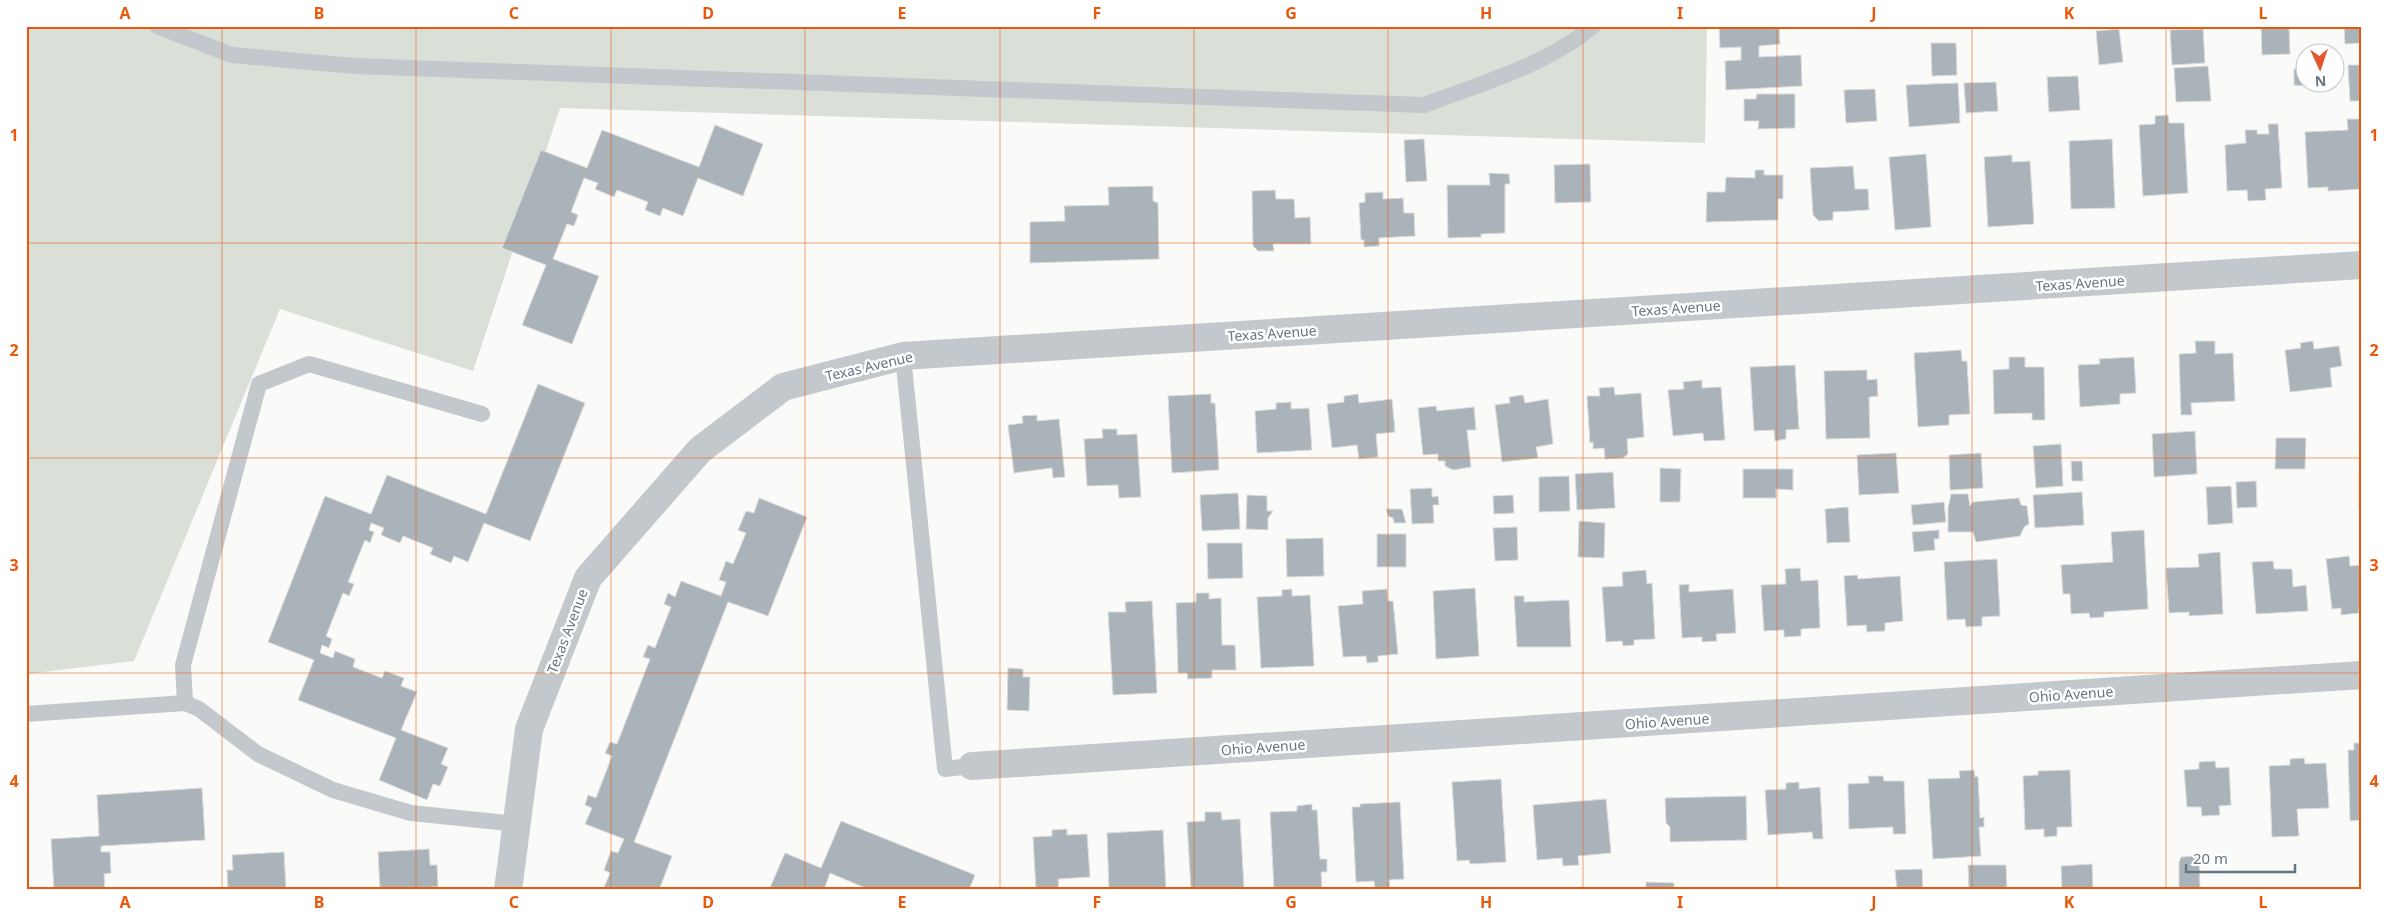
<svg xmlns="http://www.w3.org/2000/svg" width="2388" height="916" font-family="'Noto Sans',sans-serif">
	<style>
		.green { fill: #dadfd7 }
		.building { fill: #aab3b9; stroke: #dcdcda }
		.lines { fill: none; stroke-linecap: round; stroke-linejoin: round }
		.lane { stroke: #c3c8cc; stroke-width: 16 }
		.street { stroke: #c3c8cc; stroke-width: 28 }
		.grid { fill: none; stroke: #e8590c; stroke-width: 1; stroke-opacity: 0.55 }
		.labels { text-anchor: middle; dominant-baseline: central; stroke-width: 5; stroke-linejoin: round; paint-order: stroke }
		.street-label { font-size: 14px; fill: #657683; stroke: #fff }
		.neatline { fill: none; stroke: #e8590c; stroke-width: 2 }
		.grid-label { font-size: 16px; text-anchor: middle; font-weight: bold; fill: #e8590c }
	</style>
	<rect width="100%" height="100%" fill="#fafaf8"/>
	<path class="green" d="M26,26h1681l-2,117 -1145,-35 -87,263 -193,-62 -146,352 -108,13z"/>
	<g class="building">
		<path d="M1719,26h60l1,18 -21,2v11l42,-2 1,31 -76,4 -1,-29 16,-1v-13l-21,1z"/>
		<path d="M2261,26h28l1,28 -28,1z"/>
		<path d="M2344,26h18v17l-17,1z"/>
		<path d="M2119,29l4,33 -24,3 -3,-34z"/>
		<path d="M2203,29l2,34 -33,2 -2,-35z"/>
		<path d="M1931,43h25l1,32 -25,1z"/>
		<path d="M2348,65h14v36h-12z"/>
		<path d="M2208,66l3,35 -35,1 -2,-34z"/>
		<path d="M2294,69h12v17l-12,-1z"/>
		<path d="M2078,76l2,34 -31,2 -2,-35z"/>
		<path d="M1996,82l2,29 -32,2 -2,-30z"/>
		<path d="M1958,83l2,40 -51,4 -3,-42z"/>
		<path d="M1875,89l2,32 -31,2 -2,-33z"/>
		<path d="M1757,94h38v34l-37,1 1,-8h-15v-22h12z"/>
		<path d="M2168,115l1,8h15l4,70 -45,3 -4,-71 16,-1v-8z"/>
		<path d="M2347,119h13l2,70 -34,2v-4l-20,1 -3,-56 43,-2z"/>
		<path d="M2268,124h10l4,64 -17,1 1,11 -18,1 -1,-11 -20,1 -2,-46 21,-2 -1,-13h12v4h12z"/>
		<path d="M715,125l48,19 -20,52 -45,-18 -15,38 -20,-8 -3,8 -15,-6 3,-8 -31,-12 -3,7 -19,-8 3,-6 -14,-5 -13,34 7,3 -4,11 -7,-2 -14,35 46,17 -27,68 -50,-19 24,-60 -44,-17 39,-98 46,18 15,-38 97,37z"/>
		<path d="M1424,139l3,42 -21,1 -2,-42z"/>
		<path d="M2112,139l3,69 -44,1 -2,-68z"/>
		<path d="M1926,154l5,73 -36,3 -6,-73z"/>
		<path d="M2012,155v7l18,-1 4,63 -46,3 -4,-70z"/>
		<path d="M1590,164l1,38 -36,1 -1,-38z"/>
		<path d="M1853,166l2,23h13l1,21 -36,2v8l-14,1 -6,-6 -3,-47z"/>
		<path d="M1755,170h9v5h19v24h-5v21l-72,2 1,-30h18l1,-15 29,1z"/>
		<path d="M1489,173l20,1 1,10h-5v49l-24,1v3l-33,1 -1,-53h43z"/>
		<path d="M1153,186v15l5,2 1,56 -129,4v-41l35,-1 -1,-15 45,-1 -1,-18z"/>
		<path d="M1275,190l1,9h18l1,19 15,-1 1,27h-38l1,7h-16l-5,-5 -1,-55z"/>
		<path d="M1383,192v7l20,-1 1,15h10l1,23 -36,2v8l-15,1v-7h-3l-2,-37 6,-1v-9z"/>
		<path d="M2195,341h20v13l18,-1 2,48 -44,2 1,12h-11l-2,-61 17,-1z"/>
		<path d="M2313,341l1,8 25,-3 3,20 -12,2 2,19 -42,5 -5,-42 16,-2 -1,-5z"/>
		<path d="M1961,350l1,11h5l3,53 -21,1v10l-31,2 -4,-74z"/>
		<path d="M2009,357h16v10h19l1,53h-13v-7l-38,1 -1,-44 16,-1z"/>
		<path d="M2134,357l2,36 -16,1v10l-40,3 -2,-42 22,-1 -1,-5z"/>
		<path d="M1795,365l4,64 -13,1v9l-11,2 -1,-11 -20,1 -4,-64z"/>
		<path d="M1867,370v10l10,-1 1,17 -9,1 1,41 -44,1 -2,-68z"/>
		<path d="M1702,380v8l19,-1 4,53 -21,1 -1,-8 -30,3 -5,-46 16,-1 -1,-7z"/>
		<path d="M538,384l47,19 -55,138 -46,-18 -16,39 -14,-6 -3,7 -21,-9 3,-6 -30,-12 -3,7 -19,-8 3,-7 -13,-5 -2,7 5,2 -4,11 -5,-3 -17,42 6,2 -5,12 -6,-3 -17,43 6,3 -3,9 -7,-3 -2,8 13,5 2,-7 20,8 -2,8 29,11 3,-7 19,7 -3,8 16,6 -16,38 47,18 -7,16 7,3 -8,19 -7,-2 -6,16 -48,-20 17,-42 -98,-38 16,-40 -46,-18 57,-146 46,18 16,-39 99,39z"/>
		<path d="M1614,387l1,8 26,-2 3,44 -17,2 1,15 -5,4 -18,1 -1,-11 -11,1v-7l-3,1 -3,-47h13l-1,-8z"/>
		<path d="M1211,394v9h4l4,67 -47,3 -4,-77z"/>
		<path d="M1358,394l1,9 33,-4 3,33 -19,2 2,23 -19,2 -2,-14 -25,3 -5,-44 17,-2v-6z"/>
		<path d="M1523,395l2,8 23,-4 5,45 -17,3 2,11 -36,4 -7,-57 15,-2 -1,-6z"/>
		<path d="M1291,402v7l18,-1 3,42 -55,3 -2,-42 21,-2v-6z"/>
		<path d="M1436,406l1,5 37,-4 2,23h-9l4,37 -18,3 -8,-4v-5h-7v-7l-15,1 -5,-47z"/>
		<path d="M1037,415v6l22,-2 6,58 -12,1 -1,-10 -38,5 -6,-48 15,-2 -1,-7z"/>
		<path d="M1102,429h15v6l20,-1 4,63 -22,1 -1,-13 -31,1 -3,-47 19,-1z"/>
		<path d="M2195,431l2,43 -43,3 -2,-43z"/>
		<path d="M2359,435h3v30h-2z"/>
		<path d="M2276,438h30l-1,31h-30z"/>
		<path d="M2061,444l2,42 -27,2 -3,-42z"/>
		<path d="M1896,453l3,40 -40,2 -2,-40z"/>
		<path d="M1981,453l2,35 -33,2 -1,-35z"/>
		<path d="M2071,461h11l1,20h-11z"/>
		<path d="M1660,468l21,1 -1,33h-20z"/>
		<path d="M1743,469h50v21l-17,-1v9h-33z"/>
		<path d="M1613,472l2,36 -38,2 -2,-36z"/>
		<rect x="2359" y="473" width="3" height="34"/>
		<path d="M1569,476l1,35 -31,1v-35z"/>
		<path d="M2256,481l1,26 -20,1 -1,-26z"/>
		<path d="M2231,486l2,37 -25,2 -2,-38z"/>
		<path d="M1432,488v9l6,-1 1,9h-6l1,18 -22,1 -2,-35z"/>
		<path d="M2082,492l2,33 -49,3 -2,-33z"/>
		<path d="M1238,493l2,36 -38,2 -2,-36z"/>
		<path d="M1951,494h17l2,12 3,-4 46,-4 2,7 6,1 2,18 -5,3 -4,9 -44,6 -3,-10h-25v-24z"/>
		<path d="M1247,495l20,1v15h6l-5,7v12l-22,-1z"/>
		<path d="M1513,495l1,18 -20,1 -1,-18z"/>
		<path d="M759,498l48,19 -39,99 -40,-14 -94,240 38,14 -13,34h-56l7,-17 -6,-3 7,-19 7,2 6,-14 -39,-15 7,-16 -7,-3 3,-10 8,3 16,-42 -7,-3 5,-11 7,2 33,-85 -7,-2 5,-12 7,3 16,-41 -7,-3 4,-11 7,4 6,-16 40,15 5,-14 -7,-2 7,-19 7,3 13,-31 -8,-3 8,-19 8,2z"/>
		<path d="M1944,502l2,20 -33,3 -2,-20z"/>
		<path d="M1848,507l2,35 -23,1 -2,-34z"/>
		<path d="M1386,509h16l4,14h-12l-1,-5 -5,-2z"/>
		<path d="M1579,521l26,2 -1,35 -26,-1z"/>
		<path d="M1517,527l1,33 -23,1 -2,-33z"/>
		<path d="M1939,530v9h-5l1,11 -21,2 -2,-20z"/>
		<path d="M2144,530l4,79 -44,3v5l-14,1 -1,-5 -18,1 -1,-20h-7l-2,-29 52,-3 -2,-30z"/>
		<rect x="1377" y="534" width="29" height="33"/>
		<path d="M1323,538l1,38 -37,1 -1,-38z"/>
		<path d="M1207,543h35l1,35 -35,1z"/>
		<path d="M2220,552l3,62 -34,2v-4l-20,1 -3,-45 33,-1 -1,-13z"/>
		<path d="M2349,556l1,10 12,-1v42l-3,1v5l-18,2v-7l-9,1 -6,-50z"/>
		<path d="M1997,559l3,57 -18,1v9l-16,1 -1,-8 -18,1 -3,-58z"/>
		<path d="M2273,561l1,8h18l1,18 13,-2 2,26 -52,3 -4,-52z"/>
		<path d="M1800,568l1,13 17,-1 2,48 -19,1v7l-17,1v-7l-20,1 -3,-46 25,-1 -1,-15z"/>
		<path d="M1646,570l1,14 5,-1 3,56 -21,1v5l-11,1 -1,-5 -16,1 -4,-55 21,-1 -1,-14z"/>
		<path d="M1857,575l1,4 42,-3 3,45 -18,2v8l-18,1 -1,-7 -19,1 -3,-50z"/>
		<path d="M1689,584v8l44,-3 3,44 -20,1 1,7 -15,1v-5l-20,1 -3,-53z"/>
		<path d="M1475,588l4,68 -43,3 -3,-68z"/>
		<path d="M1292,589v7l18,-1 4,71 -53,2 -4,-71 25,-1v-6z"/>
		<path d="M1387,589l1,12h5l5,53 -20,2v6l-11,1 -1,-7 -23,1 -5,-51 25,-2 -1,-13z"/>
		<path d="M1196,593h13v6l12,-1 1,47h13l1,25h-24v8l-24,1 -1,-6h-9l-2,-70 20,-1z"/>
		<path d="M1514,596h10v6l45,-2 2,47h-54z"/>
		<path d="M1152,601l5,92 -44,2 -5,-83h18l-1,-10z"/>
		<path d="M1008,668l15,1v8h7l-1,34 -22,-1z"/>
		<path d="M2354,743h8v77l-12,1 -2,-71h6z"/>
		<path d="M2304,758l1,6 21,-1 3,45 -32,1 2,27 -27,1 -3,-71 21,-1v-6z"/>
		<path d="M2215,761l1,7 13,-1 2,38 -12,1 1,9 -18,1 -1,-9h-14l-3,-37 15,-1v-7z"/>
		<path d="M1974,770l1,7 3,-1 2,42 4,-1v10h-5l2,29 -48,3 -5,-80 32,-1 -1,-7z"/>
		<path d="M2070,770l2,57h-15v9l-13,1v-8l-19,1 -2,-54 15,-1v-4z"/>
		<path d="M1868,776h15l1,5h20l2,53h-13v-7l-44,2 -1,-45 21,-1z"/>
		<path d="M1501,779l5,83 -36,2 -1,-4 -12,1 -5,-79z"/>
		<path d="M1799,782v7l21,-2 3,52h-10l-1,-7 -44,3 -3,-45 21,-1v-6z"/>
		<path d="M202,788l3,52 -104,6v6h9l1,21 -7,1 1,16h-51l-3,-51 48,-3 -2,-41z"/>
		<path d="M1746,796l1,44 -77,2v-15l-4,-4 -1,-25z"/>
		<path d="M1606,799l5,54 -33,3 1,9 -16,1 -1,-8 -25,2 -4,-55z"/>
		<path d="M1400,802l4,77 -15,1 1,8 -15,1 -1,-8 -18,1 -4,-75h8v-3z"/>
		<path d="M1312,804v6h5l3,49h7v13h-6l1,18h-48l-4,-78 27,-1v-5z"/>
		<path d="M1205,812h16l1,8 18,-1 4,69 -53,2 -4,-68 18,-1z"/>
		<path d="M841,821l134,54 -6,15h-99l-40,-17 -5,14 7,3h-63l16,-37 36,15z"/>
		<path d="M1067,829v6l20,-1 3,43 -32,2 1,11h-23l-3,-53 19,-1v-6z"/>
		<path d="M1163,830l3,60h-57l-2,-57z"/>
		<path d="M429,849l1,16h7l1,22h-7v3h-51l-2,-38z"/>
		<path d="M284,852l2,38h-58l-1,-20h6l-1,-15z"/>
		<path d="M2199,856l1,34h-21v-28l2,-5z"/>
		<path d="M2092,864l1,26h-31l-1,-24z"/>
		<path d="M1968,865h38l1,25h-38z"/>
		<path d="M1922,869l1,21h-26l-2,-20z"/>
		<path d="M1646,882l28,1v7h-28z"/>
	</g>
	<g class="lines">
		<g class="lane">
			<path d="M157,26l75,29 123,11 1069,39c54,-20 125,-41 169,-79"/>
			<path d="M903,356l42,413 27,-3"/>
			<path d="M185,703l-2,-38 76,-281 50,-20 173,50"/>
			<path d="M26,714l159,-11 14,6 59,45 75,36 78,23 106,11"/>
		</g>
		<g class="street">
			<path d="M972,766l1390,-91"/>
			<path d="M508,890l21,-161 59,-151 112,-128 83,-63 120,-31 1459,-91"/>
		</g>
	</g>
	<path class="grid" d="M222,26v864M416,26v864M611,26v864M805,26v864M1000,26v864M1194,26v864M1388,26v864M1583,26v864M1777,26v864M1972,26v864M2166,26v864M26,243h2336M26,458h2336M26,673h2336"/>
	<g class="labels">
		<g class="street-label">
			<text transform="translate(2080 283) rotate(-4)">Texas Avenue</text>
			<text transform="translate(1676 308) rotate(-4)">Texas Avenue</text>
			<text transform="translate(1272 333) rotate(-4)">Texas Avenue</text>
			<text transform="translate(869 366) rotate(-13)">Texas Avenue</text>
			<text transform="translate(567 631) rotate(-69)">Texas Avenue</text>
			<text transform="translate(2071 694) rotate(-4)">Ohio Avenue</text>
			<text transform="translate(1667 721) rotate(-4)">Ohio Avenue</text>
			<text transform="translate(1263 747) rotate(-4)">Ohio Avenue</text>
		</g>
	</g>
	<rect width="2388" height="916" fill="none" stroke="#ffffff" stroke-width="55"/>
	<g transform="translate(2320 68) rotate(177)"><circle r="24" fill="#ffffff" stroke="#c1c8cd"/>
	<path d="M0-4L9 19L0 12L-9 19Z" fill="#e4572e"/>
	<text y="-8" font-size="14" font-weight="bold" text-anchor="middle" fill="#657683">N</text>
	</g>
	<path d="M2186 864v8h109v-8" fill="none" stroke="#657683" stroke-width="2.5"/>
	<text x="2193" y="864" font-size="15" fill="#657683" stroke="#ffffff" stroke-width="4" paint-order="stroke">20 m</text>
	<rect x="28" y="28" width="2332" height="860" class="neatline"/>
	<g class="grid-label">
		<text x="125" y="19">A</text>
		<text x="319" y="19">B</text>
		<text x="514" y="19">C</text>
		<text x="708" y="19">D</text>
		<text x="902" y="19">E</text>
		<text x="1097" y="19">F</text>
		<text x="1291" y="19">G</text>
		<text x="1486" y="19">H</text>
		<text x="1680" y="19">I</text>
		<text x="1874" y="19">J</text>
		<text x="2069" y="19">K</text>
		<text x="2263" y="19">L</text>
		<text x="14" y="141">1</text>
		<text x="2374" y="141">1</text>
		<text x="14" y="356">2</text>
		<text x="2374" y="356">2</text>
		<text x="14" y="571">3</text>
		<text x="2374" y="571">3</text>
		<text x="14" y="787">4</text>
		<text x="2374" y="787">4</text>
		<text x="125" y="908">A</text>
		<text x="319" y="908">B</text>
		<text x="514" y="908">C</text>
		<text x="708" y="908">D</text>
		<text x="902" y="908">E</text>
		<text x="1097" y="908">F</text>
		<text x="1291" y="908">G</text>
		<text x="1486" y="908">H</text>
		<text x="1680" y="908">I</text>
		<text x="1874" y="908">J</text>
		<text x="2069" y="908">K</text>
		<text x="2263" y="908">L</text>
	</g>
</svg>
